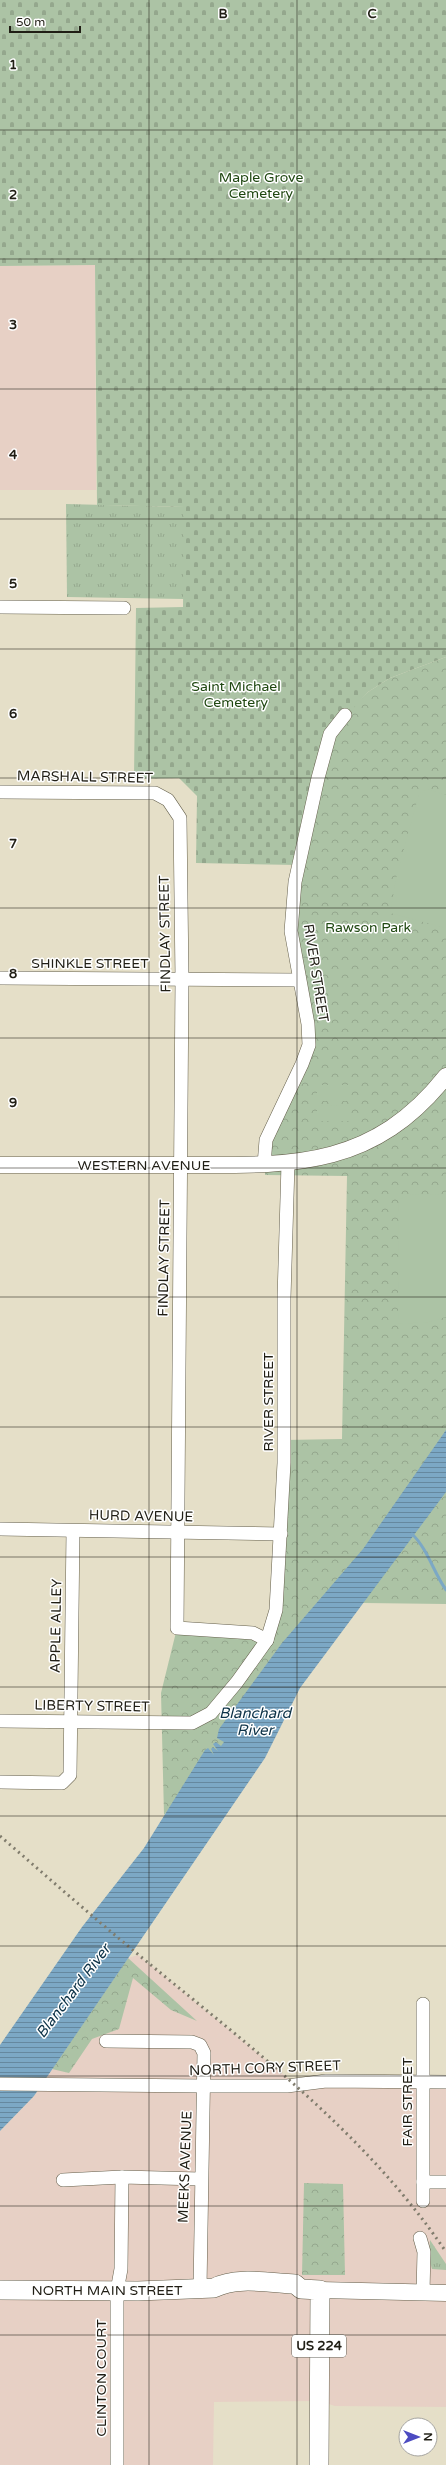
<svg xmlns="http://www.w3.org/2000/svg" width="446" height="2465" font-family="'Varela Round',sans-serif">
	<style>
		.commercial { fill: #e7d0c5 }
		.grass { fill: url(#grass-tufts) }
		.forest { fill: url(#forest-crowns) }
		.cemetery { fill: url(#cemetery-stones) }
		.pitch { fill: #acc3a5 }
		.water { fill: url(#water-rules) }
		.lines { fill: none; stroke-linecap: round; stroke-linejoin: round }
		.stream { stroke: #7ca8c5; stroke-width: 3 }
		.minor-casing { stroke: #645f4b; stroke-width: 14 }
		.major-casing { stroke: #645f4b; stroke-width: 17 }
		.highway-casing { stroke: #645f4b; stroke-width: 20 }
		.minor { stroke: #fff; stroke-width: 13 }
		.major { stroke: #fff; stroke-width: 16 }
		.highway { stroke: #fff; stroke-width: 19 }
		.rail { stroke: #807c6d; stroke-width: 3; stroke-dasharray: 2 4; stroke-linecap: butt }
		.grid { fill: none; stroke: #201e15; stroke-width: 1; stroke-opacity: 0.55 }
		.labels { text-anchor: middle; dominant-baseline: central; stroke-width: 3; stroke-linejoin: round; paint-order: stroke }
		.shield { fill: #fff; stroke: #63625b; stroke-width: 1 }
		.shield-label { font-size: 13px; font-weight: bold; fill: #201e15 }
		.park-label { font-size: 14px; fill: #1f4711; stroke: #fff }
		.street-label { font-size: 14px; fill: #201e15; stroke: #fff }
		.water-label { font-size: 15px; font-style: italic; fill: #0c3247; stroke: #fff }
		.grid-label { font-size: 13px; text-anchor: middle; font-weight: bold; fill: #201e15; stroke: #fff; stroke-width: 3; stroke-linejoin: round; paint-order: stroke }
	</style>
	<defs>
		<pattern id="grass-tufts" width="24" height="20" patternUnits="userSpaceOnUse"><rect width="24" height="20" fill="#acc3a5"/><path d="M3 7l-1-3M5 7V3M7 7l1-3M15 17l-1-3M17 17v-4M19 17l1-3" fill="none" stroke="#94a78d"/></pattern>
		<pattern id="forest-crowns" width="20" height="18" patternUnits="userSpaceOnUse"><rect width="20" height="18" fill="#acc3a5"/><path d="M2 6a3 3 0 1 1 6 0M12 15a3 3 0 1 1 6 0" fill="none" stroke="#94a78d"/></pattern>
		<pattern id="cemetery-stones" width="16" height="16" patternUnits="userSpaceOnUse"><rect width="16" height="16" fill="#acc3a5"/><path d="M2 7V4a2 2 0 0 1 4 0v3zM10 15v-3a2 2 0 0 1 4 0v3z" fill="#94a78d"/></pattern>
		<pattern id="water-rules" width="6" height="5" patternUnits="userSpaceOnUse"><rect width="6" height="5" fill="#7ca8c5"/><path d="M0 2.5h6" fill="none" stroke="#65889f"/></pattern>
	</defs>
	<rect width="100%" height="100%" fill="#e5dfc8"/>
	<g class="commercial">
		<path d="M95,265l1,225h-96v-224z"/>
		<path d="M138,1955l157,129 151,-2v325l-111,-1 -16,-5 -105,1 -1,63h-213v-334l34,-35 94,-138z"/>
	</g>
	<g class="grass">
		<path d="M66,504l118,3v92l-117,-2z"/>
		<path d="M430,2240l16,24v6l-14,-1 -3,-10z"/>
	</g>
	<g class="forest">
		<path d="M446,657v947l-82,-1 -11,-6 -189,218 -3,-122 16,-65 93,6 14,-194 58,-1 5,-263 -82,-1v-28l42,-96 -16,-120 27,-153 27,-63 23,-23 22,-14z"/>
		<path d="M128,1958l69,63 -26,-11 -38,-32 -14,51 -27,10 -23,34 -17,-4z"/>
		<path d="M304,2183l39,1 2,91h-43z"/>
	</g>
	<path class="cemetery" d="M0,0h446v657l-56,21 -22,14 -38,42 -32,131 -102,-2 1,-67 -18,-18 -45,1 2,-171 47,-1 1,-100 -87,-2 -2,-240 -95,1z"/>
	<g class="pitch">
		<path d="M427,789l19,6v133l-56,-15 7,-39 22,-80z"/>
		<rect x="317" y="1085" width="34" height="16"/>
		<path d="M351,1105v16h-34v-15z"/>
		<path d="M446,1194v123l-18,5 -30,2 1,-124 9,-5z"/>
	</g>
	<path class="water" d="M446,1430v62l-146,196 -35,70 -231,338 -34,35v-86l82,-118 62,-79 61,-98 3,-2 6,7 -3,-6 2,-2 5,4 -5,-7 3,-2 5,4 3,-4 -7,-4 2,-9 63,-86 81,-94z"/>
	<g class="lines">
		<path class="stream" d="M412,1534c15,14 22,39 34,56"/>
		<g class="minor-casing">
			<g id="minor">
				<path d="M0,607l124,1"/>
				<path d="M0,792l155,1 13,7 12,18 2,161 -5,649 76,5 14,7"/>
				<path d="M0,978l299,2"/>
				<path d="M264,1165l2,-25 36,-76 7,-19 -1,-21 -17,-93 4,-49 23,-104 12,-44 15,-19"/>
				<path d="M0,1529l281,5"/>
				<path d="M0,1721l192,2 19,-10 26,-31 30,-42 9,-30 8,-147v-165l4,-134"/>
				<path d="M0,1782l62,1 8,-8 3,-244"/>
				<path d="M106,2041l86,1 8,3 4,8 -4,235"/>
				<path d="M0,2084l204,2h83l39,-5 120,1"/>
				<path d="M63,2180l59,-3 78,2"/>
				<path d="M423,2182h23"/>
				<path d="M423,2201v-197"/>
				<path d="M420,2238l4,14 -1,40"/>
				<path d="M117,2465v-174l4,-22 1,-92"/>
			</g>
		</g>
		<g class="major-casing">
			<g id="major">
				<path d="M0,1165c58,0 117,0 175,0 111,0 195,7 271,-89"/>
				<path d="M320,2290l126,3"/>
			</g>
		</g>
		<g class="highway-casing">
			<path id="highway" d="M0,2290l138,1 76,-3c22,-12 56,-5 81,-4l6,5 19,1 -1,175"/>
		</g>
		<use href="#minor" class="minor"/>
		<use href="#major" class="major"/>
		<use href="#highway" class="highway"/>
		<path class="rail" d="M0,1836c52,45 103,90 157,134 104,85 213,169 289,282"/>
	</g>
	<path class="grid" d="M149,0v2465M297,0v2465M0,130h446M0,259h446M0,389h446M0,519h446M0,649h446M0,778h446M0,908h446M0,1038h446M0,1168h446M0,1297h446M0,1427h446M0,1557h446M0,1687h446M0,1816h446M0,1946h446M0,2076h446M0,2206h446M0,2335h446"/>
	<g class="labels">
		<rect class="shield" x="292" y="2335" width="54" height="22" rx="3"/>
		<g class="shield-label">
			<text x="319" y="2346">US 224</text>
		</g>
		<g class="park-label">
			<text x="261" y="177">Maple Grove<tspan x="261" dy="16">Cemetery</tspan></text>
			<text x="236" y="686">Saint Michael<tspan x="236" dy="16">Cemetery</tspan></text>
			<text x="368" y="927">Rawson Park</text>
		</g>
		<g class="street-label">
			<text transform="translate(85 777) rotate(1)">MARSHALL STREET</text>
			<text transform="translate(165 934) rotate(-91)">FINDLAY STREET</text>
			<text x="90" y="963">SHINKLE STREET</text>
			<text transform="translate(316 973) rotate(81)">RIVER STREET</text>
			<text x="144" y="1165">WESTERN AVENUE</text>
			<text transform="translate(164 1258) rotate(-89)">FINDLAY STREET</text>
			<text transform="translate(268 1402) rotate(-90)">RIVER STREET</text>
			<text transform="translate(141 1516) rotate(1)">HURD AVENUE</text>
			<text transform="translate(56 1626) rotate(-89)">APPLE ALLEY</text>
			<text transform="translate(92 1706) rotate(1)">LIBERTY STREET</text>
			<text transform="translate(265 2068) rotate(-2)">NORTH CORY STREET</text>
			<text transform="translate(407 2102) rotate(-90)">FAIR STREET</text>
			<text transform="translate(185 2167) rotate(-88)">MEEKS AVENUE</text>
			<text x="107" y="2290">NORTH MAIN STREET</text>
			<text transform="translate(101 2378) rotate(-90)">CLINTON COURT</text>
		</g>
		<g class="water-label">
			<text x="255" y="1713">Blanchard<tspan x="255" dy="17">River</tspan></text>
			<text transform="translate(73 1991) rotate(-53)">Blanchard River</text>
		</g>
	</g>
	<g class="grid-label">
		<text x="223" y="18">B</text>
		<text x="372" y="18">C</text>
		<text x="13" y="69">1</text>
		<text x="13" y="199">2</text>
		<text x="13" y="329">3</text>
		<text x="13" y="459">4</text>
		<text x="13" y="588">5</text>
		<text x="13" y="718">6</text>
		<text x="13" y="848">7</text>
		<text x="13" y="978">8</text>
		<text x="13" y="1107">9</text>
	</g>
	<g transform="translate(418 2437) rotate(90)"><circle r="19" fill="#ffffff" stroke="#a6a5a1"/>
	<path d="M0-3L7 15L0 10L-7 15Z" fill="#4c4bc1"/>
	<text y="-6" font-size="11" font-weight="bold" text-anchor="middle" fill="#201e15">N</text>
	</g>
	<path d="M10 26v6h70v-6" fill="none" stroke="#201e15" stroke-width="2"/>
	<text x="16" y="26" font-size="12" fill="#201e15" stroke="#ffffff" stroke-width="3" paint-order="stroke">50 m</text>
</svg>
